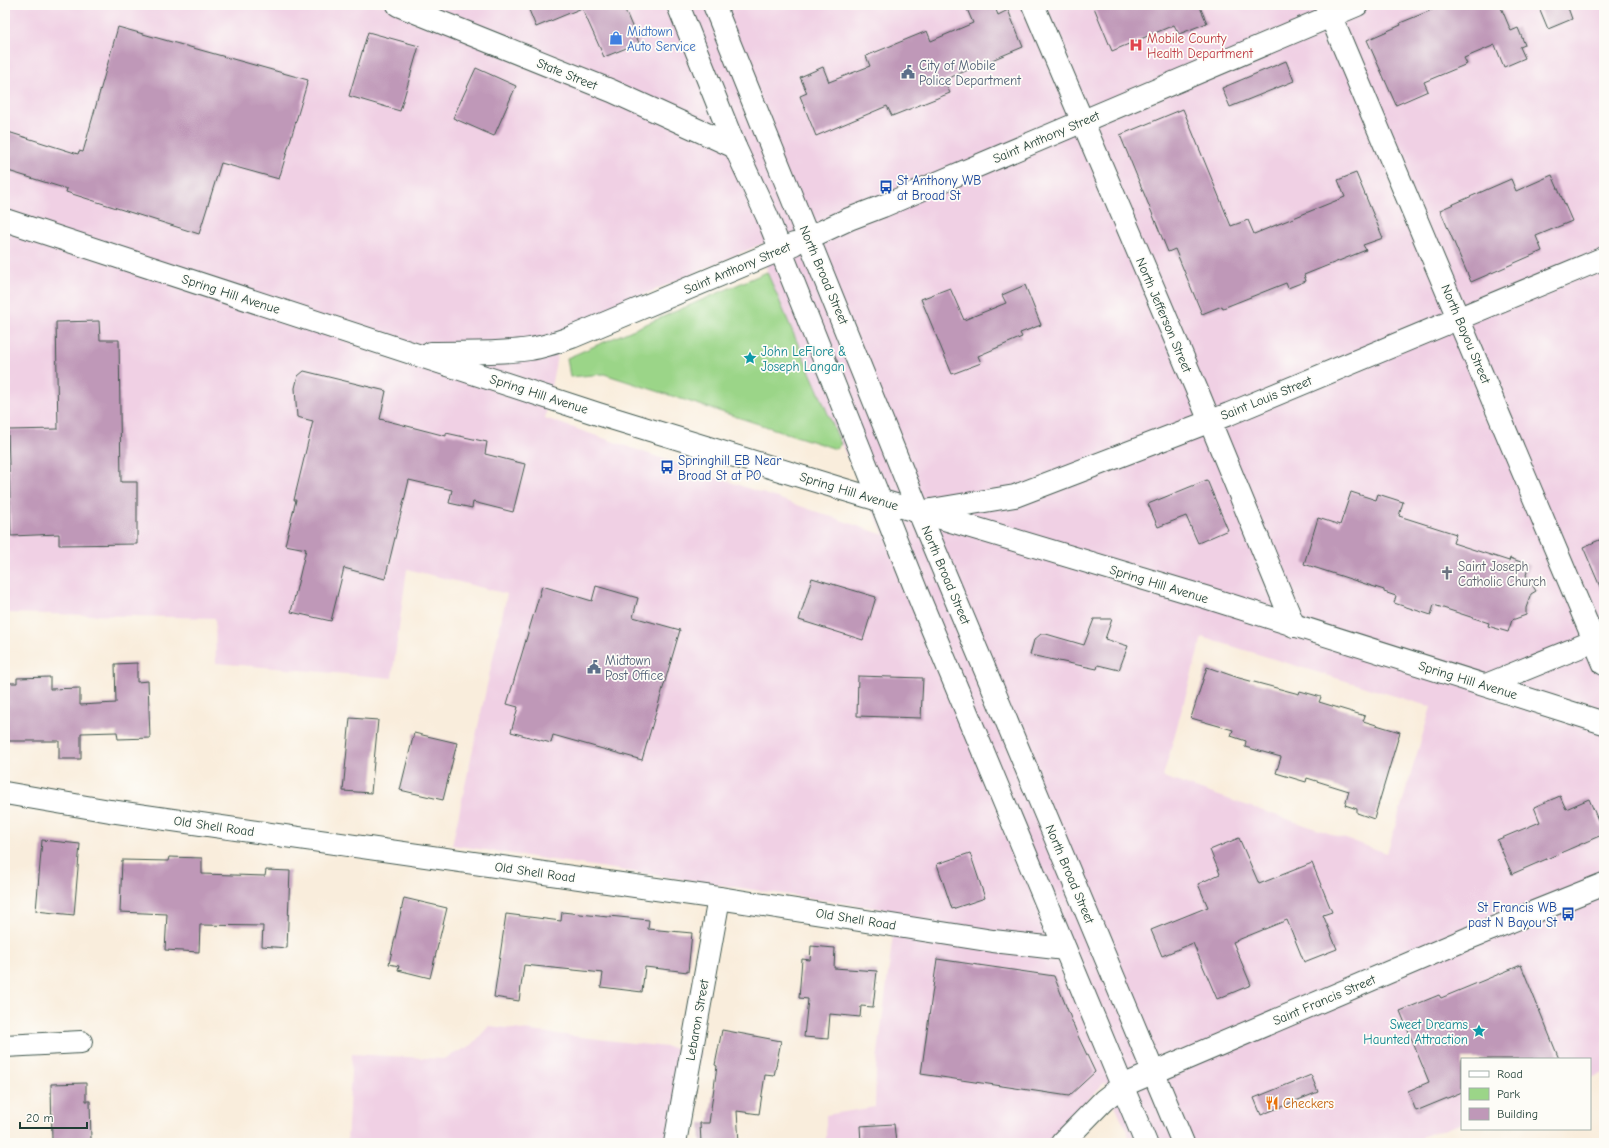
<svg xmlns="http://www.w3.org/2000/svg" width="1609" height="1148" font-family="'Comic Neue',sans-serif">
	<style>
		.built { fill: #f0d0e4; fill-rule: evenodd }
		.green { fill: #9bd588; stroke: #5d895e }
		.building { fill: #bf98b8 }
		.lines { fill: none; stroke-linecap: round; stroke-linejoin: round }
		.street-casing { stroke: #40574d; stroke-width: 24 }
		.secondary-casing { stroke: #40574d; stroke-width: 24 }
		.primary-casing { stroke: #40574d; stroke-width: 24 }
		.street { stroke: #fff; stroke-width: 22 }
		.secondary { stroke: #fff; stroke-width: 22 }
		.primary { stroke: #fff; stroke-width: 22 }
		.labels { text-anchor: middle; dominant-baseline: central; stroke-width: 3.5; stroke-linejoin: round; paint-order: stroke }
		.shop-label { font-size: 13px; fill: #366cbe; stroke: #fdfcf7; text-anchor: start }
		.health-label { font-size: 13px; fill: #be3a42; stroke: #fdfcf7; text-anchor: start }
		.service-label { font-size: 13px; fill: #4e5e75; stroke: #fdfcf7; text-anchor: start }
		.street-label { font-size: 13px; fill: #1f3d34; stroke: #fdfcf7 }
		.transit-label { font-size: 13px; fill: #164399; stroke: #fdfcf7; text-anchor: start }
		.culture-label { font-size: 13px; fill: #0d838f; stroke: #fdfcf7; text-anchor: start }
		.worship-label { font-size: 13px; fill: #5b616d; stroke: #fdfcf7; text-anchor: start }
		.food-label { font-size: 13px; fill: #c56008; stroke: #fdfcf7; text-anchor: start }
	</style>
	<rect width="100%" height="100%" fill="#fdfcf7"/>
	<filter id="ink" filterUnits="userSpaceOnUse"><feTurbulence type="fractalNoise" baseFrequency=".025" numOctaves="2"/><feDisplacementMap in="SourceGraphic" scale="8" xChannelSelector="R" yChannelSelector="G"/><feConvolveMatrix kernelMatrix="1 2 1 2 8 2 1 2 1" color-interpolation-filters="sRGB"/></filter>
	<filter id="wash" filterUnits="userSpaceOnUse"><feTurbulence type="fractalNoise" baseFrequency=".012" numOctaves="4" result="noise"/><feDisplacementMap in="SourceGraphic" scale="16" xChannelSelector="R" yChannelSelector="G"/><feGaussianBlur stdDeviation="0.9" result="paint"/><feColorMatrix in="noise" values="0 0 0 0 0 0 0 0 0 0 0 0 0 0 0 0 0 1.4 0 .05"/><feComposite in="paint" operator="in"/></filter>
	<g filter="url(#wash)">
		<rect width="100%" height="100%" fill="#f9eddc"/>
		<g class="built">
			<path d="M5,5h1599v1068l-14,5v-19h-128v64l-55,20h-275l-27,-61 -59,61h-220v-28l49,-8 1,-38 20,-158 -444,-66 55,-251 -100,-25 -15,109 -176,-15 -1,-45 -210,-5zM764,243l3,29 74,172 43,91 -339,-117 17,-88zM1202,637l229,70 -44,146 -224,-76z"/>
			<path d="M489,1026l211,25 -13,92h-340l5,-89 91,5 29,-14z"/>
		</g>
		<path class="green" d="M767,272l74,172 -5,5 -232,-75 -34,3 -3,-19z"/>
		<g id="blocks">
			<g class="building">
				<path d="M527,5h96l16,38 -35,14 -22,-49 -46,19z"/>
				<path d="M977,5h17l4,10 10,-5 15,37 -79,33 6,13 -58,23 -5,-10 -71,30 -16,-40 7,-3 -7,-16 23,-10 6,15 41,-16 -4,-10 61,-25 4,10 42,-18 -6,-14z"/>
				<path d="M1093,5h106l8,18 -28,11 -5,-9 -62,26z"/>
				<path d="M1444,5h56l11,26 7,-3 7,17 -5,2 5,11 -21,9 -9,-22 -31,13 3,6 -43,18 4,9 -32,14 -29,-65 34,-15 -1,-2z"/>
				<path d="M1538,5h29l5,14 -24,10z"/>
				<path d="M118,27l190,53 -29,99 -58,-16 -22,71 -133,-42 1,-3 -62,-19v-39l73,23 1,-3 4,1z"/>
				<path d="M368,32l51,14 -19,65 -51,-15z"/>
				<path d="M1286,61l8,20 -64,26 -8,-19z"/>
				<path d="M476,68l40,18 -22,50 -41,-18z"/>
				<path d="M1183,109l48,117 17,-6 6,14 91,-37 -7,-17 18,-7 27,65 -20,7 3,5 -62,25 2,6 -18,7 -2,-5 -63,25 -1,-2 -20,8 -27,-65 -7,3 -48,-117z"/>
				<path d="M1552,175l20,46 -36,15 6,15 -71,31 -31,-72 71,-31 5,12z"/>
				<path d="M1025,285l16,40 -21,8 2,4 -44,19 3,7 -29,11 -31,-75 29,-11 14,32 42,-17 -4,-8z"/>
				<path d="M99,321l1,19h19l2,142h16v62l-78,1v-11l-48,2 -3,-106 50,-1 -2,-107z"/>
				<path d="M304,371l82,20 -6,28 66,17v-3l41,9 -2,12 40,10 -12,48 -40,-10 -1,6 -23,-5 3,-13 -43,-10 -24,99 -41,-11 -13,53 -40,-9 15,-63 -21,-4 11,-45h-2l19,-79 -16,-4 -2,-29 3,-12z"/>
				<path d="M1207,480l21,50 -30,13 -12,-27 -28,11 -10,-23z"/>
				<path d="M1351,492l25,8 2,-6 25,8 -4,14 57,18 -3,9 56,18 1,-3 19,7 -3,10 10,16 -5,3 -5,14v7l-14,5 -4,12 -20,-6 1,-3 -55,-18 -3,10 -37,-12 2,-7 -12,-4v-2l-80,-26 14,-46 22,7z"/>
				<path d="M1604,538v58l-21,-49z"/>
				<path d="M812,578l64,19 -13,43 -64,-20z"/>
				<path d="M542,586l50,15 4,-15 42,12 -5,19 47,13 -38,130 -89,-25 -2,8 -40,-11 7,-25 -11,-3z"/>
				<path d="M1094,619h18l-7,20 23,7 -9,24 -21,-5 -1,4 -67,-14 4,-15 7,-6h5l38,11z"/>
				<path d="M137,663v19l11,-1 2,57 -32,1 -1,-7 -36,1v26h-22v-18h-54v-58h12v-5l33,-1v12l30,-1v17l36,-2 -1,-39z"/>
				<path d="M1207,667l32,11 60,16 1,-3 21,6 -2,5 46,14 -2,5 37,11 -26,87 -17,-6v-4l-12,-4 4,-14 -42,-13 -1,4 -30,-9 5,-16 -36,-10 1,-6 -15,-5 2,-6 -42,-12z"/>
				<path d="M858,676l65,2 -2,40 -64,-2z"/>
				<path d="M350,718l28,2 -7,73 -28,-2z"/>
				<path d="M414,733l43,10 -14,57 -43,-10z"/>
				<path d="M1560,796l6,13 23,-10 15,35 -92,40 -15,-34 43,-18 -6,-15z"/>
				<path d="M1239,838l20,46 53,-21 20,49 -9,3 14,34 -33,13 -17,-42 -54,22 18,43 -34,14 -24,-56 -31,13 -11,-26 57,-23 -10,-23 22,-10 -10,-24z"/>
				<path d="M42,840l38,4 -6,71 -38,-4z"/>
				<path d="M970,853l15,45 -33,11 -15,-45z"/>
				<path d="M169,857l33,1v16l63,2 1,-6 24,1 -3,77 -25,-2 1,-20 -63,-1 -1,27 -34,-2 2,-36 -47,-2 2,-52 46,1z"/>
				<path d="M404,898l43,10 -17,70 -32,-8 1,-4 -10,-2z"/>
				<path d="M562,912l46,5 1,-1 40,4 -1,9 44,4 -4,39 -43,-5 -3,25 -41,-5 2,-14 -79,-8 -5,36 -25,-4 12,-83 55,7z"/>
				<path d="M811,946l24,2 -1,20 43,3 -4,36 -12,-1 -1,11 -30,-3 -2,25 -24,-2 4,-38 -9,-1 3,-39 8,1z"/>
				<path d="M937,959l117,17 24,60 17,36 -26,24 -148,-22z"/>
				<path d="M1521,965l38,94h-97v33l-46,19 -8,-20 21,-9 -29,-71 39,-16 2,3z"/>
				<path d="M722,1030l59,11 -7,35 -9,-1 -6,39 -22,-3 2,32h-38l-1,-20h9l8,-57 -2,-1z"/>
				<path d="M1311,1075l7,17 -57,23 -7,-17z"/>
				<path d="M86,1083v18h4l1,39 -39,1 -1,-57z"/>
				<path d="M894,1124l2,19h-35l-1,-17z"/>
			</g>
		</g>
	</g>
	<g filter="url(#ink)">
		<use href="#blocks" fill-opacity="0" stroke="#40574d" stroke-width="1"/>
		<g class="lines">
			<g class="street-casing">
				<g id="street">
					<path d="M398,5l214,86 123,56"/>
					<path d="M1033,5l166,390 95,231"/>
					<path d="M1326,5l278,659"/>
					<path d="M1486,685l118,-48"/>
					<path d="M5,1046l76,-4"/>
					<path d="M675,1143l44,-245"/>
				</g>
			</g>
			<g class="secondary-casing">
				<g id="secondary">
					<path d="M808,238l41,-19 34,-13 474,-201"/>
					<path d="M919,512l96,-16 214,-82 375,-156"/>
					<path d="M924,513l281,84 399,126"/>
					<path d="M5,793l105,18 609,87 274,43 72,8"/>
					<path d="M1062,1143l42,-43 18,-14 347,-148 135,-54"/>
				</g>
			</g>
			<g class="primary-casing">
				<g id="primary">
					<path d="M678,5l57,142 32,69 151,379 228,548"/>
					<path d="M714,5l205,507 264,631"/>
					<path d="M5,220l593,194 244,75 77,23"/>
					<path d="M431,353c33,-1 66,1 99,-4 14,-2 28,-7 42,-12l222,-93"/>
				</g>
			</g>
			<use href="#street" class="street"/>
			<use href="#secondary" class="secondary"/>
			<use href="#primary" class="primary"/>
		</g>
	</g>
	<defs>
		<g id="shop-bare" transform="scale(1.08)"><path d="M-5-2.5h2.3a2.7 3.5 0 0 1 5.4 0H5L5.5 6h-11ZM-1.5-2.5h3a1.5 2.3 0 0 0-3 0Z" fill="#3f7fe0" stroke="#fdfcf7" stroke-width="2.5" paint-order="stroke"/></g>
		<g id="hospital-bare" transform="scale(1.08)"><path d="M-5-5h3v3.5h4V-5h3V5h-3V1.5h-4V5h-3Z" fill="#e0444e" stroke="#fdfcf7" stroke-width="2.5" paint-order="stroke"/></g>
		<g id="civic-bare" transform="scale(1.08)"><path d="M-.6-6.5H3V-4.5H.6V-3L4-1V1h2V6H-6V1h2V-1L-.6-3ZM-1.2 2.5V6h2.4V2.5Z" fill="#5c6f8a" stroke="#fdfcf7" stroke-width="2.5" paint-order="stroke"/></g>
		<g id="bus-bare" transform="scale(1.08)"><path d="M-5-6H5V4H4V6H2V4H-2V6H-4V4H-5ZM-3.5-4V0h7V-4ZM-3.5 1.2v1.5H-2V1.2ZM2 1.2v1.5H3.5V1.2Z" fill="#1a4fb4" stroke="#fdfcf7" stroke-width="2.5" paint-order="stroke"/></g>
		<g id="sight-bare" transform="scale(1.08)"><path d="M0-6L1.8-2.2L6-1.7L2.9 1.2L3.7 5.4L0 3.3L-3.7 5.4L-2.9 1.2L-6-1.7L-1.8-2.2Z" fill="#0f9aa8" stroke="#fdfcf7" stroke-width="2.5" paint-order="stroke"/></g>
		<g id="church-bare" transform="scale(1.08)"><path d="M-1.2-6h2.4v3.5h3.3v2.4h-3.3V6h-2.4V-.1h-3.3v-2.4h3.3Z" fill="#6b7280" stroke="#fdfcf7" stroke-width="2.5" paint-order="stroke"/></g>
		<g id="restaurant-bare" transform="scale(1.08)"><path d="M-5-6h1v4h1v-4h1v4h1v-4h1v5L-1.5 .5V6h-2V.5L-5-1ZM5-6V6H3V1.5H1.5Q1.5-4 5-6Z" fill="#e8710a" stroke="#fdfcf7" stroke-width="2.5" paint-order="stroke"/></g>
	</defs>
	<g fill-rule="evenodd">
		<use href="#shop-bare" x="616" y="38"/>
		<use href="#hospital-bare" x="1136" y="45"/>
		<use href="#civic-bare" x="908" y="72"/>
		<use href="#bus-bare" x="886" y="187"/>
		<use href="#sight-bare" x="750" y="358"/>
		<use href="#bus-bare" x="667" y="467"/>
		<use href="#church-bare" x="1447" y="573"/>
		<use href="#civic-bare" x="594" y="667"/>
		<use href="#bus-bare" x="1568" y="914"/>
		<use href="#sight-bare" x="1479" y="1031"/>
		<use href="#restaurant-bare" x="1272" y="1103"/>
	</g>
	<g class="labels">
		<g class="shop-label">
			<text x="627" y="31">Midtown<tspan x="627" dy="15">Auto Service</tspan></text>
		</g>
		<g class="health-label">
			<text x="1147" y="38">Mobile County<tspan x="1147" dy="15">Health Department</tspan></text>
		</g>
		<g class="service-label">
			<text x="919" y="65">City of Mobile<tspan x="919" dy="15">Police Department</tspan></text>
			<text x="605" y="660">Midtown<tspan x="605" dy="15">Post Office</tspan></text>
		</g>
		<g class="street-label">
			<text transform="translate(567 74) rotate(22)">State Street</text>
			<text transform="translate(1046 137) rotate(-23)">Saint Anthony Street</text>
			<text transform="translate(737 268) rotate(-23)">Saint Anthony Street</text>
			<text transform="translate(824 275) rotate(67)">North Broad Street</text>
			<text transform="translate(231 294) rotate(18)">Spring Hill Avenue</text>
			<text transform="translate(1164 315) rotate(67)">North Jefferson Street</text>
			<text transform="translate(1466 334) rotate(67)">North Bayou Street</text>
			<text transform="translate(539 394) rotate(18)">Spring Hill Avenue</text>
			<text transform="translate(1266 398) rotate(-22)">Saint Louis Street</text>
			<text transform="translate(849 491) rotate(17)">Spring Hill Avenue</text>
			<text transform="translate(946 575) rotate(67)">North Broad Street</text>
			<text transform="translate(1159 584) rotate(17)">Spring Hill Avenue</text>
			<text transform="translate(1468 680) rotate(17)">Spring Hill Avenue</text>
			<text transform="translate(214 826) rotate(8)">Old Shell Road</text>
			<text transform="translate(535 872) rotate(8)">Old Shell Road</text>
			<text transform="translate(1070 874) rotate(67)">North Broad Street</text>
			<text transform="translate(856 919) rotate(9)">Old Shell Road</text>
			<text transform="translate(1324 1000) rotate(-23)">Saint Francis Street</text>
			<text transform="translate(697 1020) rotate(-80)">Lebaron Street</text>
		</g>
		<g class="transit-label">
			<text x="897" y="180">St Anthony WB<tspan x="897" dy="15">at Broad St</tspan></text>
			<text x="678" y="460">Springhill EB Near<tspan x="678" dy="15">Broad St at PO</tspan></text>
			<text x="1557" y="907" text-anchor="end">St Francis WB<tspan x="1557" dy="15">past N Bayou St</tspan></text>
		</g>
		<g class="culture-label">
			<text x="761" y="351">John LeFlore &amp;<tspan x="761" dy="15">Joseph Langan</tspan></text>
			<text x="1468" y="1024" text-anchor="end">Sweet Dreams<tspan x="1468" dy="15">Haunted Attraction</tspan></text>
		</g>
		<g class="worship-label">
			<text x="1458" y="566">Saint Joseph<tspan x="1458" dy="15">Catholic Church</tspan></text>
		</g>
		<g class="food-label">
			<text x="1283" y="1103">Checkers</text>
		</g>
	</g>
	<rect width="1609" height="1148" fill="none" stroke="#fdfcf7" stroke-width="20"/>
	<rect x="1461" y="1058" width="130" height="72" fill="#fdfcf7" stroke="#a4b0a9"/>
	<rect x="1469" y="1071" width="20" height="6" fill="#ffffff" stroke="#a4b0a9"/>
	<text x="1497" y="1078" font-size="12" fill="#1f3d34">Road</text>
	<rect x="1469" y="1088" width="20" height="12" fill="#9bd588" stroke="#a4b0a9"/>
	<text x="1497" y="1098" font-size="12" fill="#1f3d34">Park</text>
	<rect x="1469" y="1108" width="20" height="12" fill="#bf98b8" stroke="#a4b0a9"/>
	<text x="1497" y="1118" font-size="12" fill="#1f3d34">Building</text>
	<path d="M20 1122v6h67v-6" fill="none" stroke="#1f3d34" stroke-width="2"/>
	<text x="26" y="1122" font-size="12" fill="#1f3d34" stroke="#fdfcf7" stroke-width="3" paint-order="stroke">20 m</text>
</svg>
